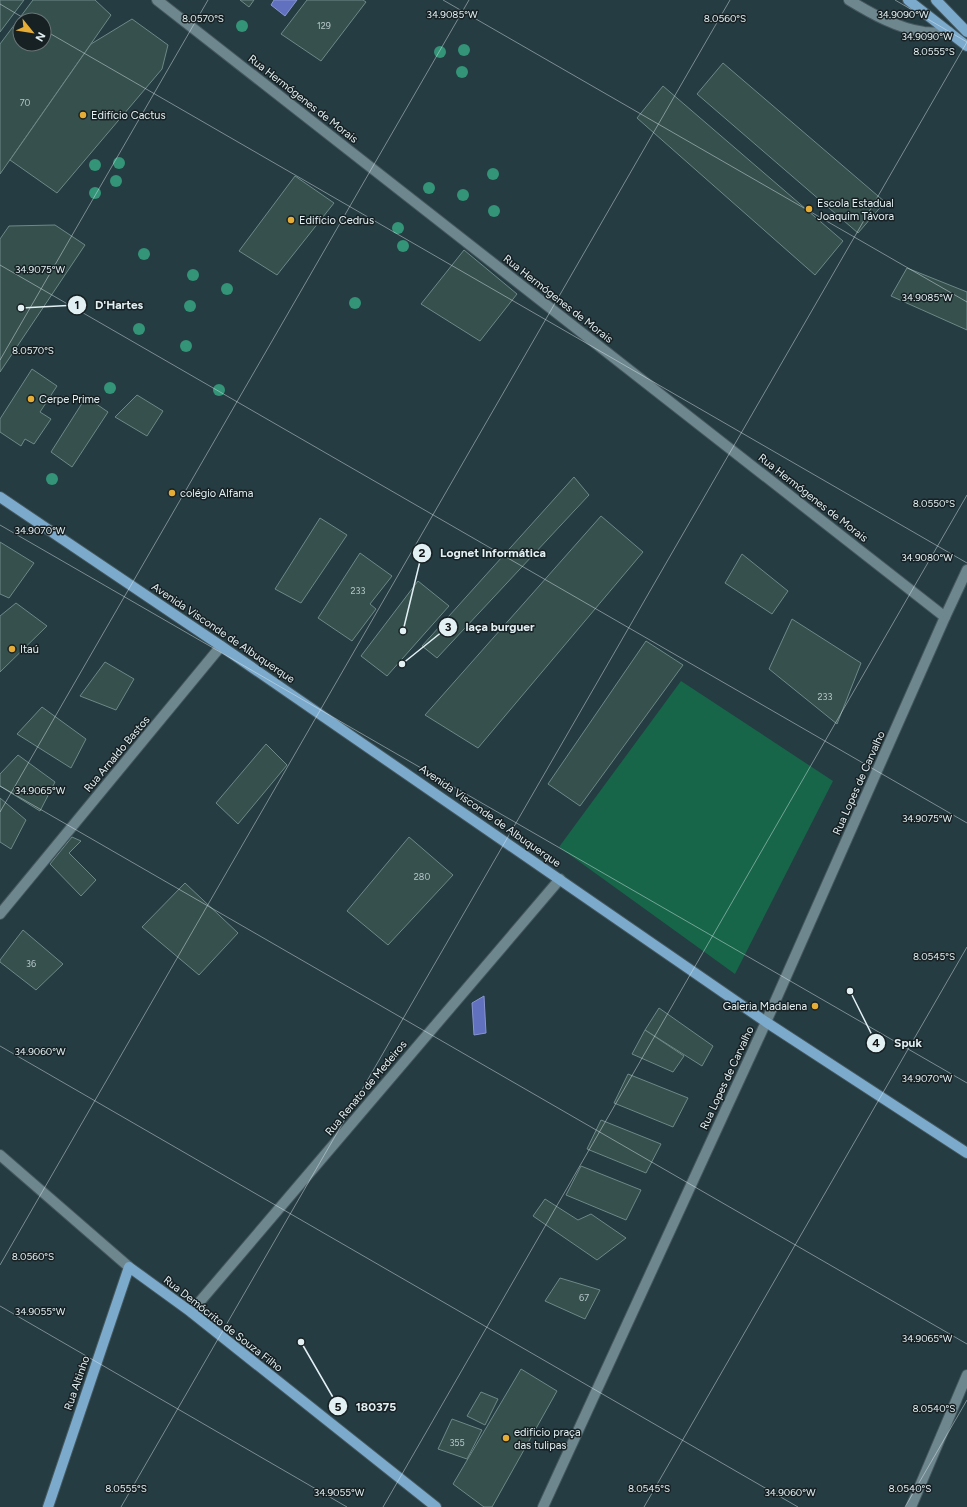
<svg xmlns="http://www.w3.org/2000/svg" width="967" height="1507" font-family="Figtree,sans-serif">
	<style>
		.green { fill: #176649 }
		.water { fill: #6170bf; stroke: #8896cf }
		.building { fill: #36504e; stroke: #6d8886; fill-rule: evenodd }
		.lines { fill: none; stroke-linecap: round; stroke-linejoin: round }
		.minor-casing { stroke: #44585e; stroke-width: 12 }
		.major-casing { stroke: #44585e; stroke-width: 12 }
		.minor { stroke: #6e878f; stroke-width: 10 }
		.major { stroke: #7caacd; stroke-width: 10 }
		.tree { fill: #339477 }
		.ticks { fill: none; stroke: #e2f0f4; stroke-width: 1; stroke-opacity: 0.45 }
		.poi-dot { fill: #e5ad36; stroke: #172124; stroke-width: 1.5 }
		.labels { text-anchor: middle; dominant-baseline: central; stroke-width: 3; stroke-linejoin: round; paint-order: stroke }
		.number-label { font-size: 9px; fill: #b7c8ca }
		.street-label { font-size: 11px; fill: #e2f0f4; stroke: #172124 }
		.poi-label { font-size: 11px; fill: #e2f0f4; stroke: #172124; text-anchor: start }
		.ticks-label { font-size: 10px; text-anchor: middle; fill: #e2f0f4; stroke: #172124; stroke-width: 3; stroke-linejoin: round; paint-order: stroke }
		.leader { fill: none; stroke: #e2f0f4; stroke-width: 1.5 }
		.callout-dot { fill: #e2f0f4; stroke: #172124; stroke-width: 1.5 }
		.mark-label { font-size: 12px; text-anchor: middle; font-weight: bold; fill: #111 }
		.callout-label { font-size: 12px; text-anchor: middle; font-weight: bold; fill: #e2f0f4; stroke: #172124; stroke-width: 3; stroke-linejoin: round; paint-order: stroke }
	</style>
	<rect width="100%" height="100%" fill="#253c42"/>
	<path class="green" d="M681,681l152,100 -98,193 -176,-127z"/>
	<g class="water">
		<path d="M274,0h23l-12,16 -14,-11z"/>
		<path d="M484,996l2,37 -12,2 -2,-32z"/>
	</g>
	<g class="building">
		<path d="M0,0h24l-24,32z"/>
		<path d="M33,0h62l16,15 -111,159v-130zM20,20h24v24h-24z"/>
		<path d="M240,0h14l-5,7z"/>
		<path d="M307,0h56l3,2 -45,59 -40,-27z"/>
		<path d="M132,19l36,26 -6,24 -105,124 -47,-33 81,-116z"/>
		<path d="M723,63l162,139 -27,31 -161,-139z"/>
		<path d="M663,86l180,155 -28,34 -178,-157z"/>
		<path d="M295,176l39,27 -57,72 -38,-24z"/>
		<path d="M55,225l30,20 -85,127v-133l9,-13z"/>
		<path d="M464,250l53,44 -37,47 -59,-37z"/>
		<path d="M907,268l60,24v38l-76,-34z"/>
		<path d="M32,369l25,17 -17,26 11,7 -17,25 -9,-5 -4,7 -21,-14v-13z"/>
		<path d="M137,395l26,16 -16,25 -32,-19z"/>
		<path d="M86,397l22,15 -36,55 -21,-15z"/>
		<path d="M574,477l15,18 -152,163 -15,-12z"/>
		<path d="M601,516l42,36 -165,196 -53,-33z"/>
		<path d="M320,518l27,17 -46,68 -26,-14z"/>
		<path d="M0,542l34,21 -25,35 -9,-4z"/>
		<path d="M360,553l32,23 -22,28 6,5 -24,32 -34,-23z"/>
		<path d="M742,554l46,37 -16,23 -47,-31z"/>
		<path d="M418,581l31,25 -62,70 -26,-20z"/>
		<path d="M16,603l31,23 -47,46v-56z"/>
		<path d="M792,619l69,44 -24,61 -68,-55z"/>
		<path d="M646,641l37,24 -103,141 -32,-22z"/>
		<path d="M105,662l29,17 -18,31 -36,-14z"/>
		<path d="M42,707l44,32 -15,29 -54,-34z"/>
		<path d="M266,744l21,21 -49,59 -22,-21z"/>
		<path d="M18,755l37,27 -15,29 -40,-25v-12z"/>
		<path d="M0,798l26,22 -15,29 -11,-7z"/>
		<path d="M72,837l9,4 -12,12 27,27 -15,16 -31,-32z"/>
		<path d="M409,837l44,38 -65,70 -41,-34z"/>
		<path d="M185,883l53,50 -39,42 -57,-48z"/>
		<path d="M23,930l40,34 -27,26 -36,-28v-2z"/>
		<path d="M659,1008l54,38 -11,20 -57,-36z"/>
		<path d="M645,1030l39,26 -11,16 -41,-18z"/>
		<path d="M628,1074l60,24 -15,29 -59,-24z"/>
		<path d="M601,1120l60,24 -15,29 -59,-24z"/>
		<path d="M581,1166l60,24 -15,30 -60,-25z"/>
		<path d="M545,1199l33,21 13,-6 35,24 -29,22 -64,-44z"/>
		<path d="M560,1278l40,12 -15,29 -40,-18z"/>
		<path d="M521,1369l36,22 -65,116h-8l-31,-23z"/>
		<path d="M481,1392l17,7 -13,26 -18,-9z"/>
		<path d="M452,1419l30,11 -15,29 -29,-10z"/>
	</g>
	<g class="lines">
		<g class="minor-casing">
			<g id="minor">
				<path d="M157,0l788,617"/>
				<path d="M849,0c23,14 48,28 75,32 8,1 17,0 25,0"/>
				<path d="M0,914l221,-268"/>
				<path d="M0,1155l129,112"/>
				<path d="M191,1312l369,-433"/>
				<path d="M543,1507l223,-485 179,-405 22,-47"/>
				<path d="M911,1507l56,-132"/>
			</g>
		</g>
		<g class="major-casing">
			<g id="major">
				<path d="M908,0l59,46"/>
				<path d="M936,0l31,32"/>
				<path d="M0,497l221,149 545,376 201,131"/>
				<path d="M48,1507l81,-240 62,45 245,195"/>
			</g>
		</g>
		<use href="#minor" class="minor"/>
		<use href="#major" class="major"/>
	</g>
	<g class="tree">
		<circle cx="242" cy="26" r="6"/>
		<circle cx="464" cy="50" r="6"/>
		<circle cx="440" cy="52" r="6"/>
		<circle cx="462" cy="72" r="6"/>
		<circle cx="119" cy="163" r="6"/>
		<circle cx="95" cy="165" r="6"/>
		<circle cx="493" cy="174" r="6"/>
		<circle cx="116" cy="181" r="6"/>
		<circle cx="429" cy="188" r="6"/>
		<circle cx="95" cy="193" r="6"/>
		<circle cx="463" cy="195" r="6"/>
		<circle cx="494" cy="211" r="6"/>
		<circle cx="398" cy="228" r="6"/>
		<circle cx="403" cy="246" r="6"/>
		<circle cx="144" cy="254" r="6"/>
		<circle cx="193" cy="275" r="6"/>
		<circle cx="227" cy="289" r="6"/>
		<circle cx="355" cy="303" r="6"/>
		<circle cx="190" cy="306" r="6"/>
		<circle cx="139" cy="329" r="6"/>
		<circle cx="186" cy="346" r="6"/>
		<circle cx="110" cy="388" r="6"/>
		<circle cx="219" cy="390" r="6"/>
		<circle cx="52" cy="479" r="6"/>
	</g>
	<path class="ticks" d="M443,0l524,302M895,0l72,42M0,4l27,16M44,30l923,533M0,265l967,558M0,360l208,-360M0,525l967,558M0,786l967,558M0,812l469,-812M0,1046l798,461M0,1265l730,-1265M0,1306l347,201M121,1507l846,-1465M383,1507l584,-1012M644,1507l323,-560M905,1507l62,-107"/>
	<g class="poi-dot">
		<circle cx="83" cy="115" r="4"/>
		<circle cx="809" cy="209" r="4"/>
		<circle cx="291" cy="220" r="4"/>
		<circle cx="31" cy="399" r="4"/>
		<circle cx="172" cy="493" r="4"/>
		<circle cx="12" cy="649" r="4"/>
		<circle cx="815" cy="1006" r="4"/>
		<circle cx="506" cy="1438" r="4"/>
	</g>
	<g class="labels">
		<g class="number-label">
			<text x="324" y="25">129</text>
			<text x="25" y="102">70</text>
			<text x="358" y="590">233</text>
			<text x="825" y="696">233</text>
			<text x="422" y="876">280</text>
			<text x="31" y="963">36</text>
			<text x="584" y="1297">67</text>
			<text x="457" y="1442">355</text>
		</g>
		<g class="street-label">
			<text transform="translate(303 99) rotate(38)">Rua Hermógenes de Morais</text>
			<text transform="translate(558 299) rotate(38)">Rua Hermógenes de Morais</text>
			<text transform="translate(813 498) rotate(38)">Rua Hermógenes de Morais</text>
			<text transform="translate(223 633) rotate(34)">Avenida Visconde de Albuquerque</text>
			<text transform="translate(117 754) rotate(-50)">Rua Arnaldo Bastos</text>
			<text transform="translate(859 783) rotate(-66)">Rua Lopes de Carvalho</text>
			<text transform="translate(490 816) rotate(35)">Avenida Visconde de Albuquerque</text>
			<text transform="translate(727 1078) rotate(-65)">Rua Lopes de Carvalho</text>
			<text transform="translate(366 1088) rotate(-50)">Rua Renato de Medeiros</text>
			<text transform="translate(223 1324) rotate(38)">Rua Demócrito de Souza Filho</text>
			<text transform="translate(77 1383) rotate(-71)">Rua Altinho</text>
		</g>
		<g class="poi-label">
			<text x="91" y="115">Edifício Cactus</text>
			<text x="817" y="203">Escola Estadual<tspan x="817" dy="13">Joaquim Távora</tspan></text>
			<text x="299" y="220">Edifício Cedrus</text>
			<text x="39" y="399">Cerpe Prime</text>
			<text x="180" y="493">colégio Alfama</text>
			<text x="20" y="649">Itaú</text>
			<text x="807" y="1006" text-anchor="end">Galeria Madalena</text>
			<text x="514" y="1432">edificio praça<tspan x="514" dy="13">das tulipas</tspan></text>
		</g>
	</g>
	<g class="ticks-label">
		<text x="903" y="18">34.9090°W</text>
		<text x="452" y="18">34.9085°W</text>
		<text x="203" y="22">8.0570°S</text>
		<text x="725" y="22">8.0560°S</text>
		<text x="927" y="40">34.9090°W</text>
		<text x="934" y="55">8.0555°S</text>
		<text x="40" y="273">34.9075°W</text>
		<text x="927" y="301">34.9085°W</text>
		<text x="33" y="354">8.0570°S</text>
		<text x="934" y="507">8.0550°S</text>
		<text x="40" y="534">34.9070°W</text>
		<text x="927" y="561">34.9080°W</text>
		<text x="40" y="794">34.9065°W</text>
		<text x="927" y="822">34.9075°W</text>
		<text x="934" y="960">8.0545°S</text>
		<text x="40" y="1055">34.9060°W</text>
		<text x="927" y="1082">34.9070°W</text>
		<text x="33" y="1260">8.0560°S</text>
		<text x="40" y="1315">34.9055°W</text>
		<text x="927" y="1342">34.9065°W</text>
		<text x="934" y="1412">8.0540°S</text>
		<text x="126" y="1492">8.0555°S</text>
		<text x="649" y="1492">8.0545°S</text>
		<text x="910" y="1492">8.0540°S</text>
		<text x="339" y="1496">34.9055°W</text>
		<text x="790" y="1496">34.9060°W</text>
	</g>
	<path class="leader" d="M21 308L77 305M403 631L422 553M402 664L448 627M850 991L876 1043M301 1342L338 1406"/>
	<g class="callout-dot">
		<circle cx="21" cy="308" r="4"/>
		<circle cx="403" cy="631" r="4"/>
		<circle cx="402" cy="664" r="4"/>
		<circle cx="850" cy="991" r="4"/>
		<circle cx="301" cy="1342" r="4"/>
		<circle cx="77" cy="305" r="10"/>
		<circle cx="422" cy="553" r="10"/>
		<circle cx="448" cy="627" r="10"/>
		<circle cx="876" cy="1043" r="10"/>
		<circle cx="338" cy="1406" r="10"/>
	</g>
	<g class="mark-label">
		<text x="77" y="309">1</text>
		<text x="422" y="557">2</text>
		<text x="448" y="631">3</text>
		<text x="876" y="1047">4</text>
		<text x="338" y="1411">5</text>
	</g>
	<g class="callout-label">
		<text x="119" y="309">D'Hartes</text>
		<text x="493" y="557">Lognet Informática</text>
		<text x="500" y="631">laça burguer</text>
		<text x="908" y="1047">Spuk</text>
		<text x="376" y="1411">180375</text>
	</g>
	<g transform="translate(32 32) rotate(120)"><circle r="19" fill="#172124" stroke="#687477"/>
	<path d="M0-3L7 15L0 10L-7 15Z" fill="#e5ad36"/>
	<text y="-6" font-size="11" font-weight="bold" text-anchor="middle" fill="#e2f0f4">N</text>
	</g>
</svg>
